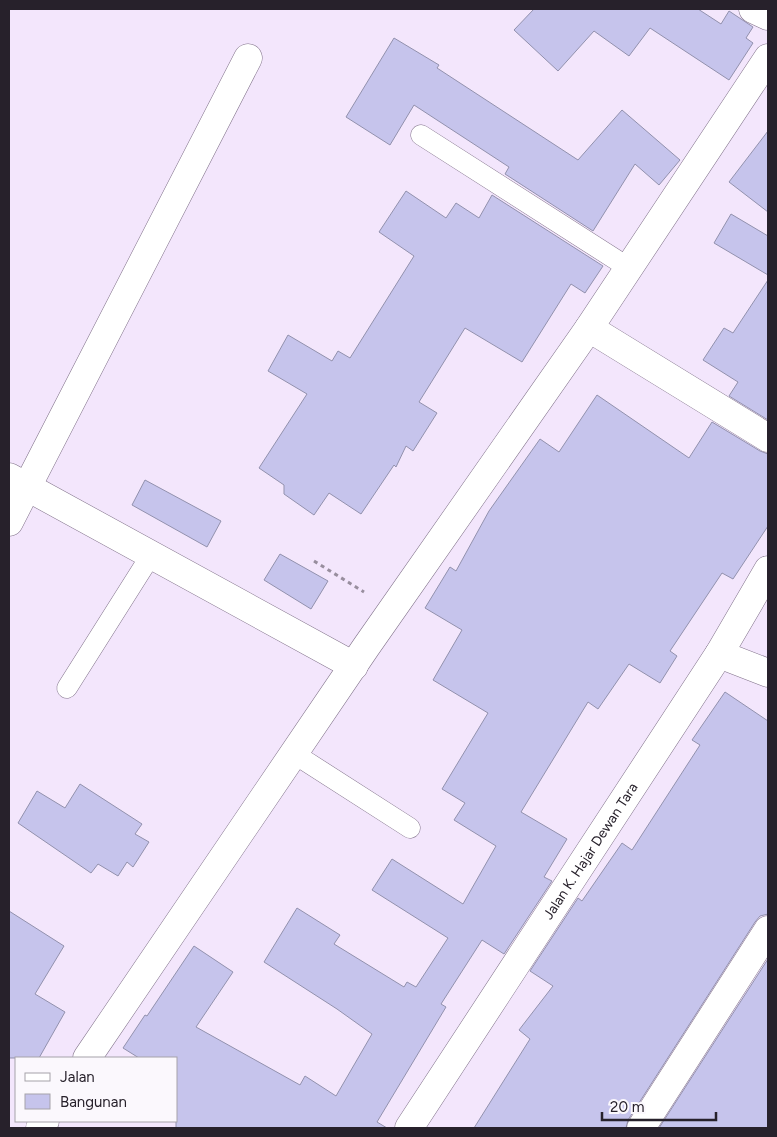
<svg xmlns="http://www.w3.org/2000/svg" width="777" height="1137" font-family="Figtree,sans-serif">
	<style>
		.building { fill: #c6c4ec; stroke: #9291ad }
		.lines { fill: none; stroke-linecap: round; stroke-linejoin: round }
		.lane-casing { stroke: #81728a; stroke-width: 21 }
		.street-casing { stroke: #81728a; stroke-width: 29 }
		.secondary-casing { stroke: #81728a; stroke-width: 29 }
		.path { stroke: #988e9e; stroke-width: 3; stroke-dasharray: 4 4; stroke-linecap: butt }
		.lane { stroke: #fff; stroke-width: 20 }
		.street { stroke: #fff; stroke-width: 28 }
		.secondary { stroke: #fff; stroke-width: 28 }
		.labels { text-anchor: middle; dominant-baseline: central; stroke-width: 4; stroke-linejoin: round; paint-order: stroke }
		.street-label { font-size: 14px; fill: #27212b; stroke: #fbf8fd }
	</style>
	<rect width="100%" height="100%" fill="#f3e6fc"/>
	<g class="building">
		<path d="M534,9h164l23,15 8,-13 24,16 -7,11 7,5 -24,37 -79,-52 -21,28 -35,-25 -36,40 -44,-41z"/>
		<path d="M394,38l45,27 -2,3 141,92 44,-50 58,50 -21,25 -24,-21 -42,67 -88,-57 4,-7 -95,-62 -24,40 -44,-28z"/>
		<path d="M768,131v81l-39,-30z"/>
		<path d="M406,191l40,27 10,-15 23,15 13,-23 111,71 -18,27 -14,-9 -49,78 -57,-34 -46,74 18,11 -24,38 -7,-5 -10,21 -2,-2 -33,49 -32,-21 -15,22 -30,-21v-9l-25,-17 48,-74 -39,-23 20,-36 44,26 6,-10 12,7 64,-102 -35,-24z"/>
		<path d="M731,214l37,22v39l-54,-32z"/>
		<path d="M768,280v140l-39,-24 9,-14 -35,-22 21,-32 9,5z"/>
		<path d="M597,395l92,63 23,-36 48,29 8,3v72l-35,53 -11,-6 -52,78 7,5 -17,27 -31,-19 -31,45 -10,-7 -67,110 46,27 -23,38 8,4 -48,73 -22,-14 -41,64 5,3 -69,115 10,6h-211v-70h-37l-16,-10 22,-33 2,1 47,-70 39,26 -37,55 104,58 5,-9 31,20 36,-62 -35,-25 -73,-47 33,-54 43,27 -6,9 70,43 3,-5 9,5 32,-49 -76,-48 20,-31 71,45 33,-58 -42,-26 11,-17 -23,-14 46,-76 -55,-33 29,-50 -37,-22 25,-41 6,4 33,-60 51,-72 19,13z"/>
		<path d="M145,480l76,41 -14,26 -75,-42z"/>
		<path d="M280,554l48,27 -17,28 -47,-29z"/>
		<path d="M725,692l43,29v193l-8,2 -5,6 -127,198 -2,8h-152l56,-89 -11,-9 34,-44 -23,-15 48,-73 4,3 40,-58 10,7 68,-105 -8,-5z"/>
		<path d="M80,784l62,40 -7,10 14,8 -16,25 -6,-5 -9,14 -20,-12 -7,9 -73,-50 19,-32 28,17z"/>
		<path d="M9,911l55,35 -29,48 30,18 -26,46h-30z"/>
		<path d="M768,959v169h-109z"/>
	</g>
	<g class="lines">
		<g class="lane-casing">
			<g id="lane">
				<path d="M421,135l208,133"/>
				<path d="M67,688l84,-133"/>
				<path d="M293,753l117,75"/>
			</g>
		</g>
		<g class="street-casing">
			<g id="street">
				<path d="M753,9l15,7"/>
				<path d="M589,328l179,110"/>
				<path d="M9,477l345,189"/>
				<path d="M9,522l239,-464"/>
				<path d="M719,654l49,19"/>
				<path d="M87,1058l279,-411 223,-319 179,-270"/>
				<path d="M40,1128l5,-7"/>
				<path d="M641,1128l127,-198"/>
			</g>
		</g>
		<g class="secondary-casing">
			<g id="secondary">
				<path id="s1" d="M409,1128l310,-474 49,-84"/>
			</g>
		</g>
		<path class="path" d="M314,561l50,31"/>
		<use href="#lane" class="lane"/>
		<use href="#street" class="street"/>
		<use href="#secondary" class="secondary"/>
	</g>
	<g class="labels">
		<g class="street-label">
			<text stroke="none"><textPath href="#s1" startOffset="331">Jalan K. Hajar Dewan Tara</textPath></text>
		</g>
	</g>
	<rect width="777" height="1137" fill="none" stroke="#27212b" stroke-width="20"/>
	<rect x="15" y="1057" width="162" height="65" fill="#fbf8fd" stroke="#a6a2a9"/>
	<rect x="25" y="1073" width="25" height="8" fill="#ffffff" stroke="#a6a2a9"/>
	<text x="60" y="1082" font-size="15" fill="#27212b">Jalan</text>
	<rect x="25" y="1094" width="25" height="15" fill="#c6c4ec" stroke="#a6a2a9"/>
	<text x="60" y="1107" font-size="15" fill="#27212b">Bangunan</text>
	<path d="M602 1112v8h114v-8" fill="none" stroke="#27212b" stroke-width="2.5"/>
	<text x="610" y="1112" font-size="15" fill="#27212b" stroke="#fbf8fd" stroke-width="4" paint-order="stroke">20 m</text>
</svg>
